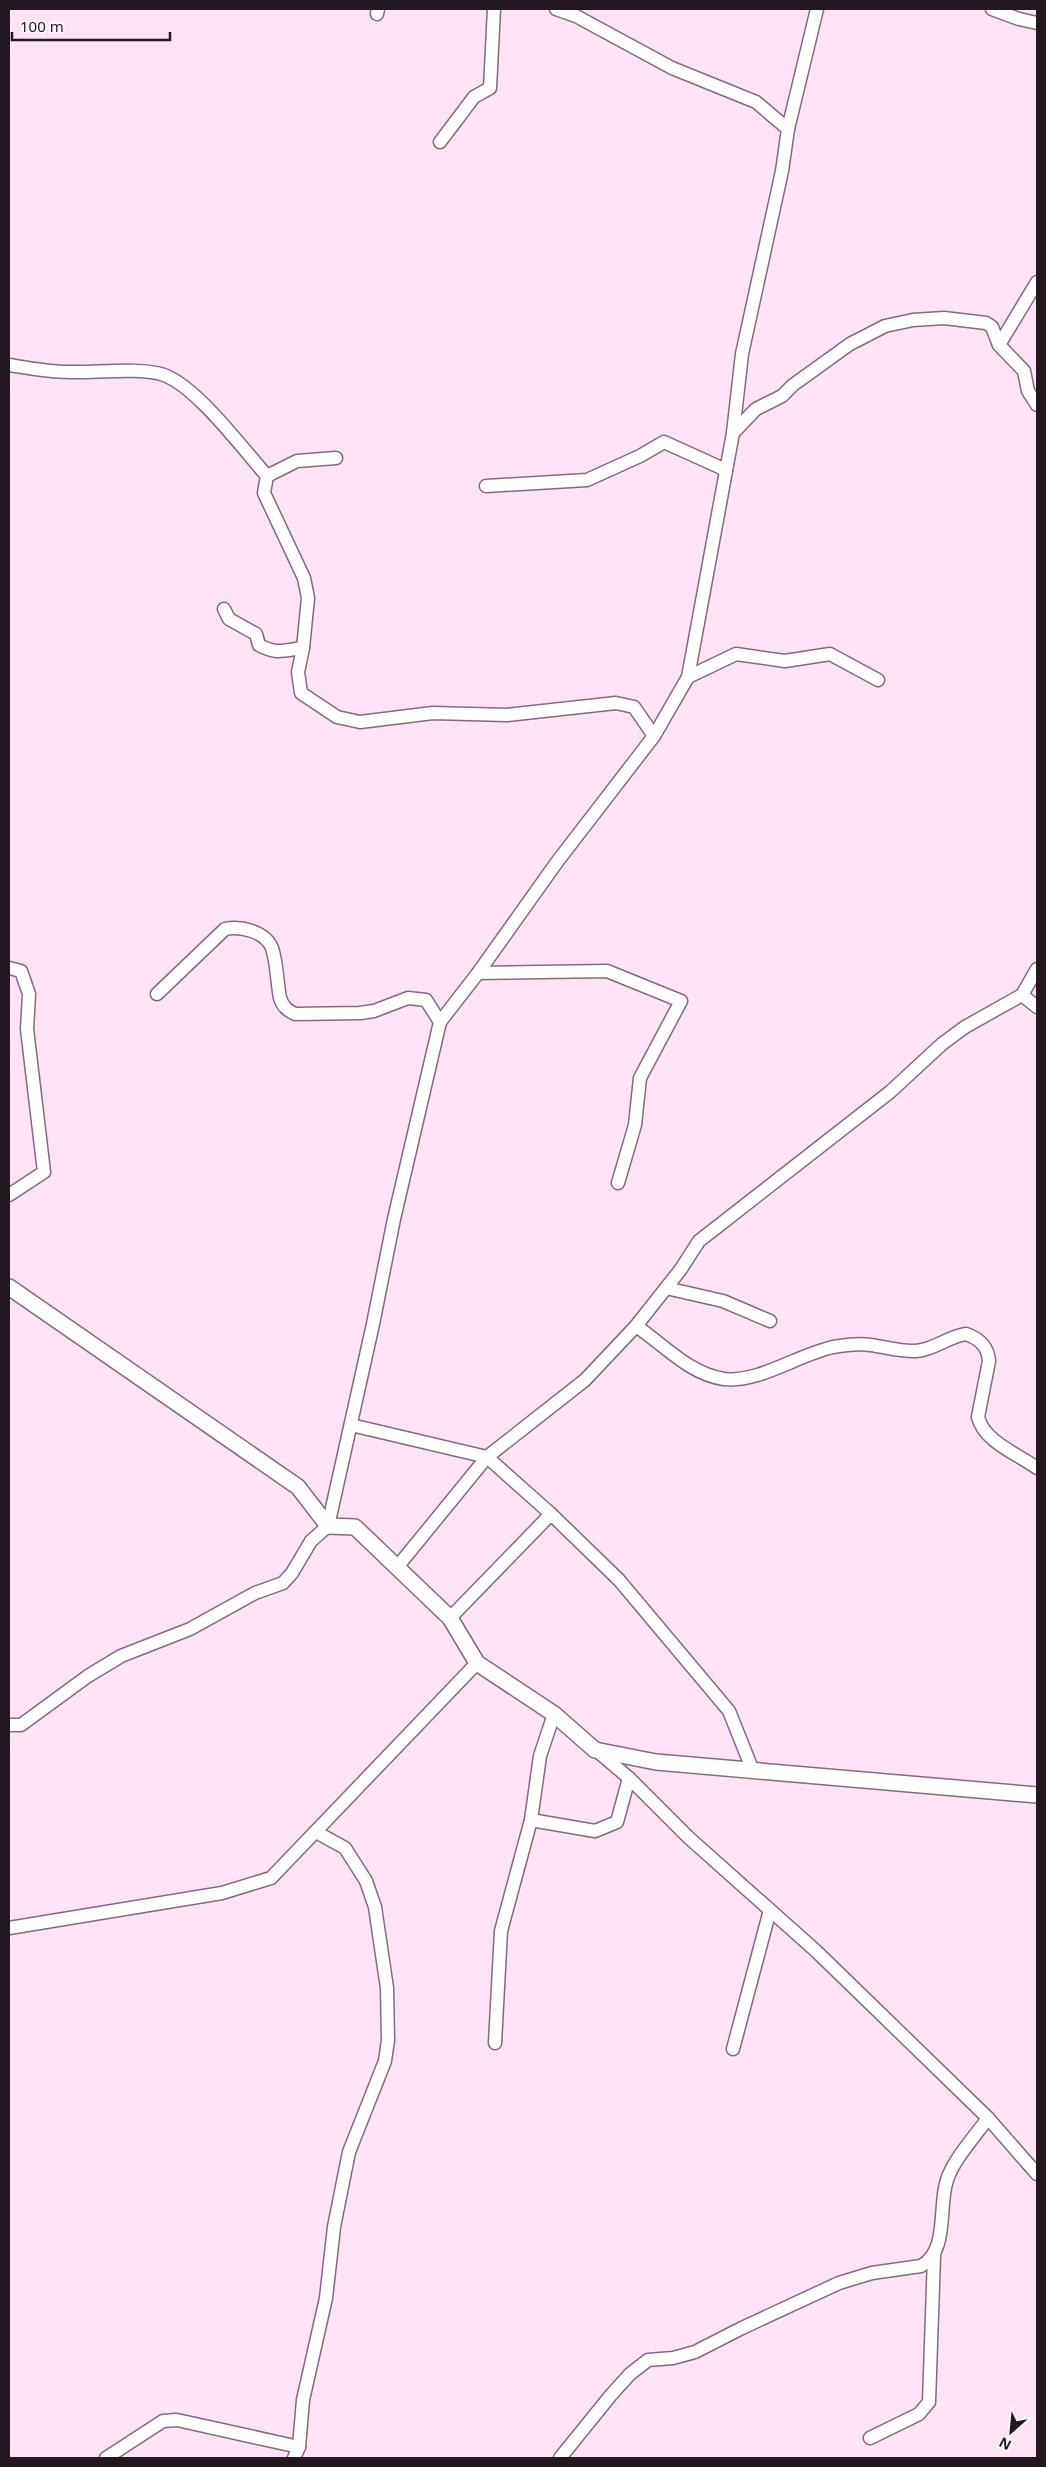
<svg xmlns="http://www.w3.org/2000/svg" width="1046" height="2467" font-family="'Noto Sans',sans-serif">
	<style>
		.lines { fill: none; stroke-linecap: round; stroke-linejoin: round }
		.minor-casing { stroke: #85697e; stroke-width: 15 }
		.major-casing { stroke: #85697e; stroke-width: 18 }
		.minor { stroke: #fff; stroke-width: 12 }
		.major { stroke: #fff; stroke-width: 15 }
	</style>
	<rect width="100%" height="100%" fill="#fde3f5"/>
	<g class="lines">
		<g class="minor-casing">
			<g id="minor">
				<path d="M556,9l20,7 96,52 84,34 32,27"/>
				<path d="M992,9l27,10 18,4"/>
				<path d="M377,14l1,-5"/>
				<path d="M440,142l34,-45 16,-9 4,-79"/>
				<path d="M999,345l38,-63"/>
				<path d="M9,365c19,3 40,7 60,7 26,1 72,-5 95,3 33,12 79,74 103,101l-3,17 40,85 4,20 -5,50"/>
				<path d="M733,433l23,-24 26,-13 11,-11 57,-41 35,-18 28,-6 31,-2 42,5 6,4 7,18 25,26 4,20 9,14"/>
				<path d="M267,476l30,-15 39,-3"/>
				<path d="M486,486l101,-6 53,-24 24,-14 62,28"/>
				<path d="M224,609l5,10 27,15 3,11c18,10 25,5 44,3l-5,24 3,21 36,24 23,5 73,-9 74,2 109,-12 18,4 20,29"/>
				<path d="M688,677l48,-23 49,7 45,-7 48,26"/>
				<path d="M9,968l12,3 8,23 -2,35 17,143 -35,23"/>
				<path d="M478,973l129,-2 74,30 -41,77 -5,47 -17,58"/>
				<path d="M157,994l68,-65c16,-3 40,2 47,19 5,15 5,35 8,50 3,9 7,12 15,16l65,-1 14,-2 34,-13 18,2 14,22"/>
				<path d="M1022,995l15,12"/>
				<path d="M666,1288l57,13 47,20"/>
				<path d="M636,1326c27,18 53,48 88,53 35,4 73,-24 109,-32 11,-2 26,-4 38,-2 14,2 31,7 45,6 18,-1 33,-15 50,-17 14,5 22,13 23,27l-11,56c6,25 40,37 59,51"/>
				<path d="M351,1425l136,32 64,57 68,66 110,131 24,60"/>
				<path d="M398,1566l89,-109 98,-77 51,-54 45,-57 18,-28 191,-149 52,-48 23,-17 57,-32 15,-26"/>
				<path d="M450,1618l101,-104"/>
				<path d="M9,1725h12l67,-49 33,-20 69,-27 65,-36 28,-10 9,-10 19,-32 17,-15 45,-202 21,-105 46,-197 38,-49 79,-111 97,-126 34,-59 45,-244 9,-79 40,-183 6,-42 29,-120"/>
				<path d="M596,1750l33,28 59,59 128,114 172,167 49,56"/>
				<path d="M531,1820l64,11 22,-9 12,-44"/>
				<path d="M9,1928l213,-35 49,-15 206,-215"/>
				<path d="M495,2043l6,-112 30,-111 9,-64 14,-42"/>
				<path d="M733,2049l37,-139"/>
				<path d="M870,2438l49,-24 10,-12 5,-146"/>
				<path d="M106,2458l57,-37 14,-1 122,27"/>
				<path d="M294,2458l5,-11 4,-47 23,-102 8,-71 15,-75 36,-91 3,-21 -1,-52 -12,-81 -9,-26 -21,-33 -29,-16"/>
				<path d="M560,2458l51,-63 19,-21 18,-14 25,-2 22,-6 47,-24 97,-45 33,-10 49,-7c28,-15 17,-60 26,-86 6,-20 29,-45 41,-62"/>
			</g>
		</g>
		<g class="major-casing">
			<path id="major" d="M9,1287l289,200 30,39 27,1 95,91 27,45 77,51 41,36 61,12 381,33"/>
		</g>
		<use href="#minor" class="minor"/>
		<use href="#major" class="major"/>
	</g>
	<rect width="1046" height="2467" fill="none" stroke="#231820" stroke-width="20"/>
	<g transform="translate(1011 2432) rotate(207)" stroke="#fdf7fb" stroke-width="4" paint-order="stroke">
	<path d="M0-4L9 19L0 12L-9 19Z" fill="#231820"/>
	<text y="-8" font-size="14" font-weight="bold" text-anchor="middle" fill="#231820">N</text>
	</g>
	<path d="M12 32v8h158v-8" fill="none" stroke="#231820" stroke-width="2.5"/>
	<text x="20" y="32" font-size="15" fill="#231820" stroke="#fdf7fb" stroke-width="4" paint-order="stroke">100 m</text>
</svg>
